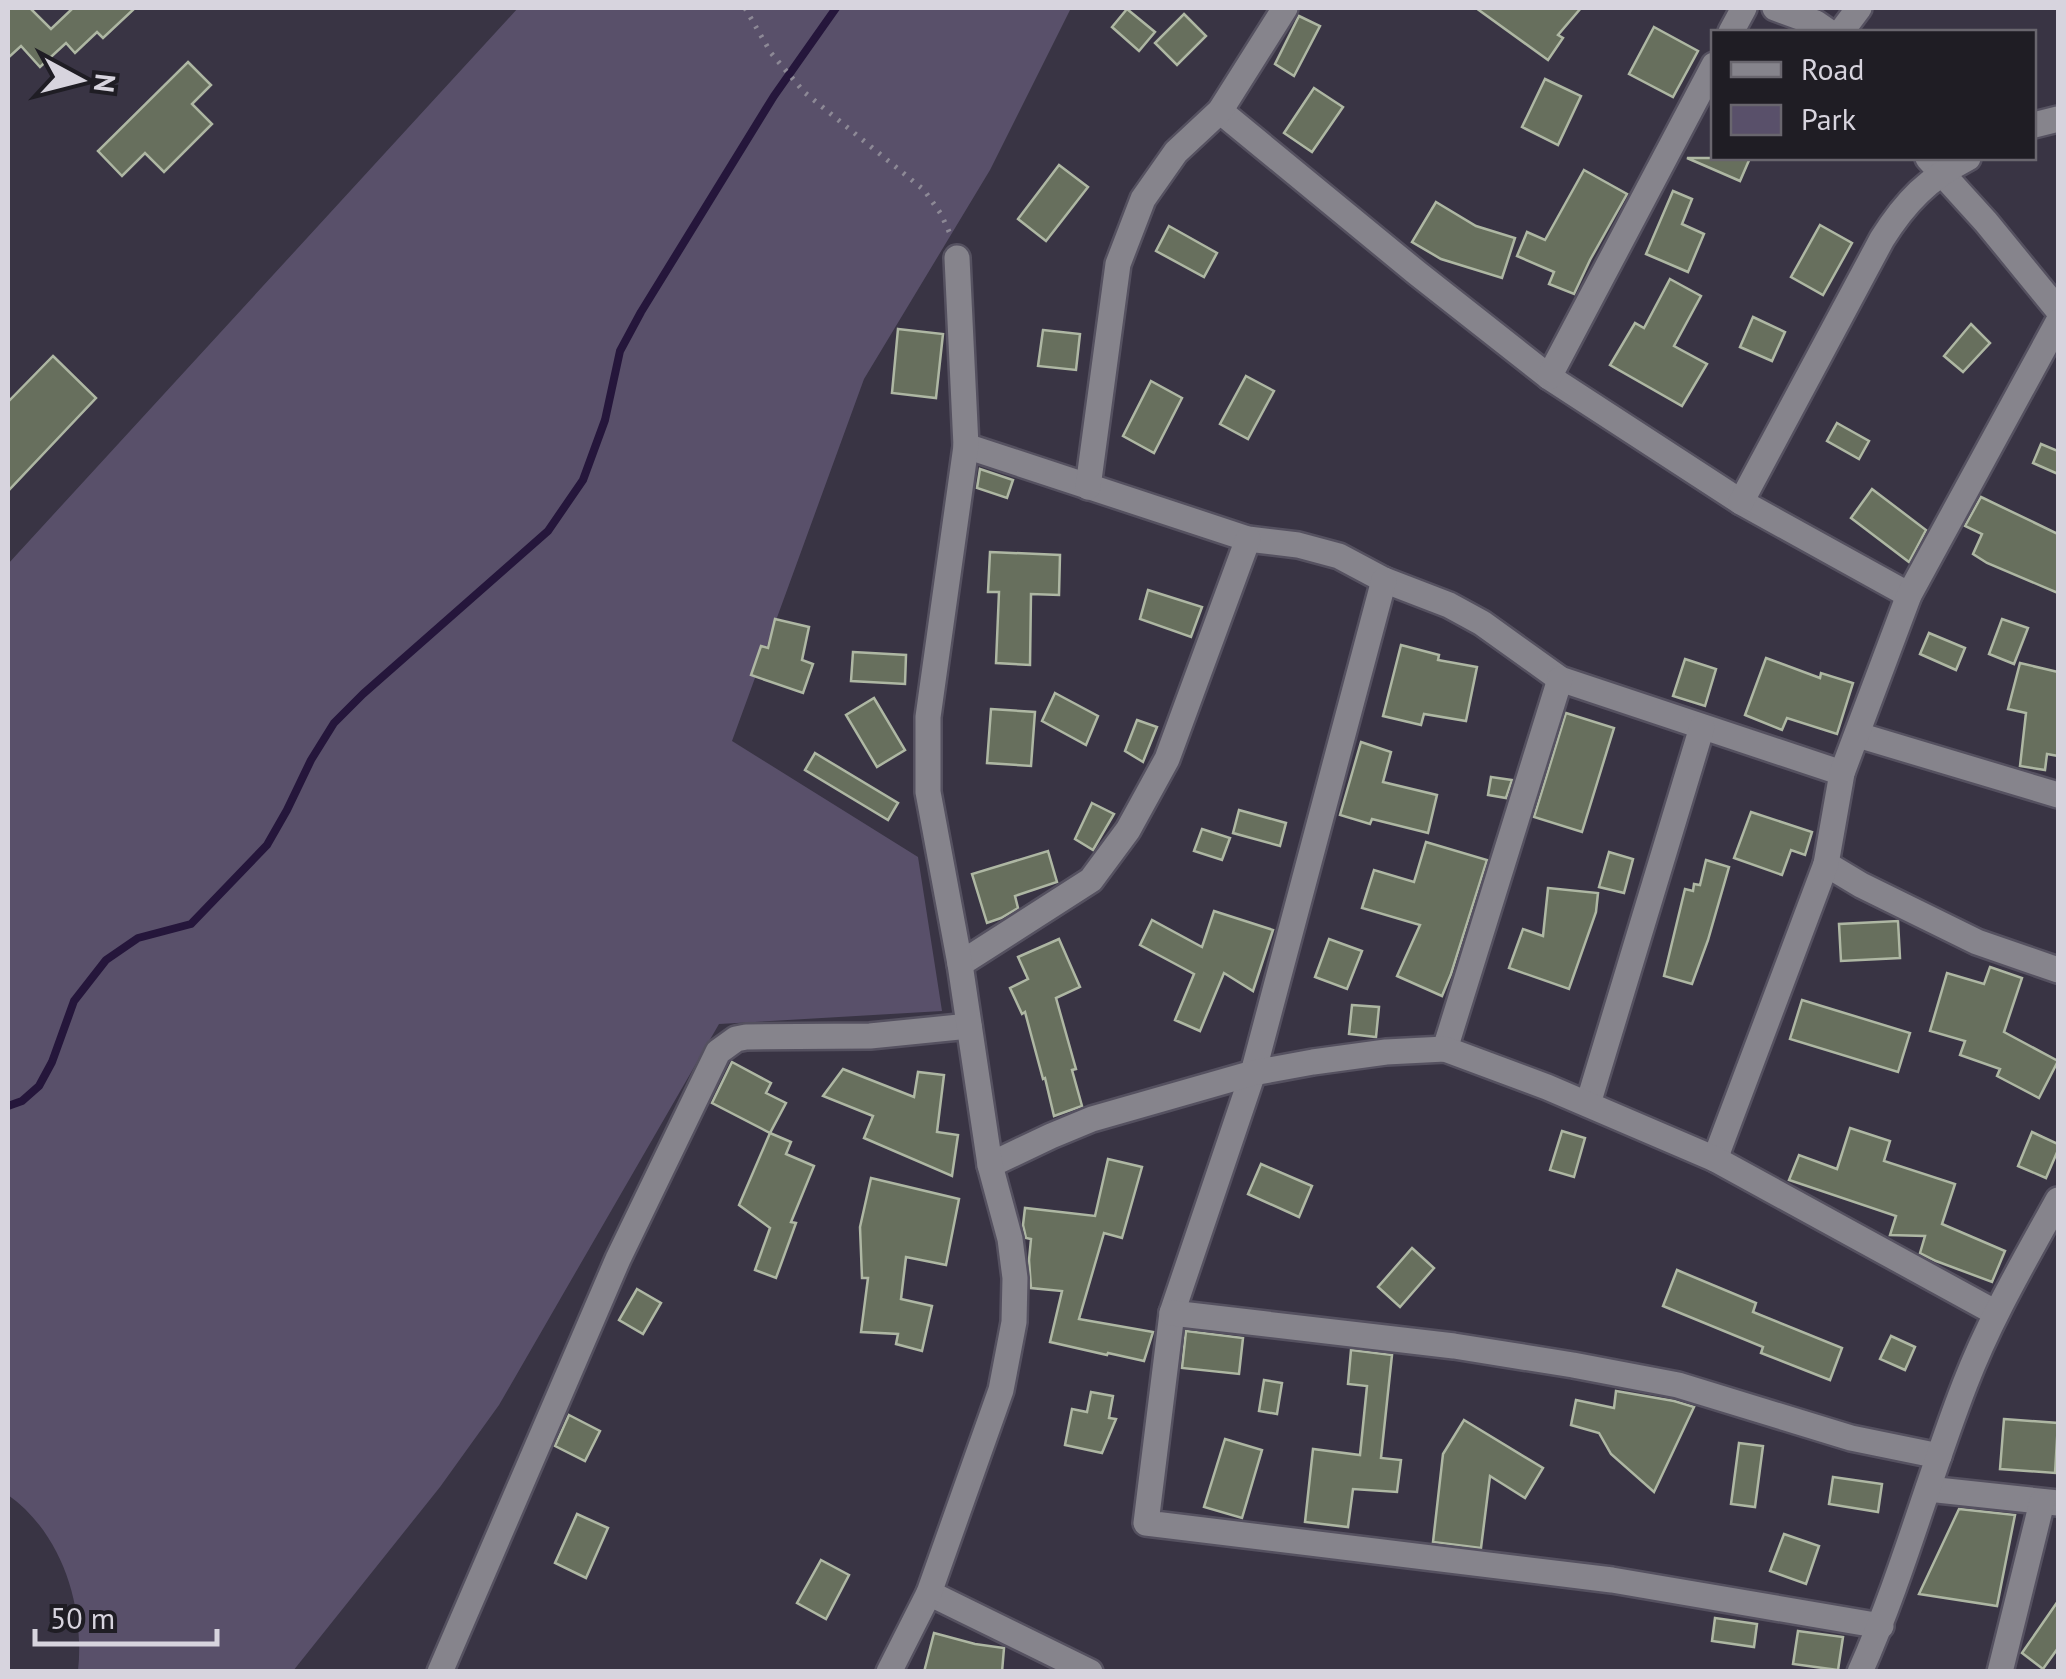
<svg xmlns="http://www.w3.org/2000/svg" width="2066" height="1679" font-family="'PT Sans',sans-serif">
	<style>
		.green { fill: #59506a }
		.lines { fill: none; stroke-linecap: round; stroke-linejoin: round }
		.stream { stroke: #25163b; stroke-width: 8 }
		.building { fill: #676f5d; stroke: #aeb7a3; stroke-width: 2.5 }
		.minor-casing { stroke: #555160; stroke-width: 30 }
		.path { stroke: #8d8996; stroke-width: 5; stroke-dasharray: 2.5 8; stroke-linecap: butt }
		.minor { stroke: #86848c; stroke-width: 25 }
	</style>
	<rect width="100%" height="100%" fill="#393444"/>
	<path class="green" d="M518,8h553l-81,162 -126,209 -132,362 186,116 24,154 -223,13 -220,381 -59,82 -147,184h-215c7,-64 -16,-138 -70,-176v-931z"/>
	<g class="lines">
		<path class="stream" d="M8,1106l14,-5 17,-15 13,-24 22,-61 32,-41 32,-22 53,-14 76,-79 20,-35 24,-50 23,-37 29,-29 185,-163 35,-51 22,-60 15,-69 21,-39 133,-216 62,-88"/>
	</g>
	<g class="building">
		<path d="M8,8h22l21,21 22,-21h62l-32,30 -6,-6 -22,21 -9,-10 -26,24 -19,-21 -13,12z"/>
		<path d="M1476,8h105l-23,27 5,3 -15,22z"/>
		<path d="M1127,9l28,23 -16,19 -27,-24z"/>
		<path d="M1184,14l22,22 -29,29 -22,-22z"/>
		<path d="M1299,16l21,10 -26,50 -19,-12z"/>
		<path d="M1654,27l44,24 -25,46 -44,-23z"/>
		<path d="M188,62l23,23 -19,19 20,20 -48,48 -19,-19 -23,23 -24,-25z"/>
		<path d="M1545,79l36,17 -23,49 -36,-18z"/>
		<path d="M1314,88l29,19 -31,45 -28,-19z"/>
		<path d="M1687,158h63l-10,23z"/>
		<path d="M1059,165l29,22 -42,54 -28,-22z"/>
		<path d="M1584,170l43,24 -37,66 -16,34 -25,-10 5,-12 -37,-16 10,-24 18,8z"/>
		<path d="M1673,191l19,8 -10,25 22,10 -16,38 -42,-18z"/>
		<path d="M1436,202l40,24 39,12 -13,40 -61,-19 -29,-17z"/>
		<path d="M1820,225l32,18 -29,52 -32,-18z"/>
		<path d="M1169,226l48,27 -13,24 -48,-26z"/>
		<path d="M1670,279l31,17 -27,50 33,18 -25,42 -72,-41 25,-42 9,5z"/>
		<path d="M1753,317l32,15 -13,29 -32,-14z"/>
		<path d="M1971,324l19,19 -27,29 -19,-16z"/>
		<path d="M898,329l45,5 -7,64 -44,-5z"/>
		<path d="M1043,330l37,4 -4,36 -38,-4z"/>
		<path d="M53,356l43,42 -88,93v-89z"/>
		<path d="M1246,376l28,15 -26,48 -28,-15z"/>
		<path d="M1151,381l31,17 -28,55 -31,-17z"/>
		<path d="M1837,423l32,18 -10,18 -32,-18z"/>
		<path d="M2041,444l17,7v23l-25,-11z"/>
		<path d="M980,469l33,11 -6,18 -30,-10z"/>
		<path d="M1872,489l54,41 -17,32 -58,-44z"/>
		<path d="M1981,497l77,37v59l-71,-30 -14,-9 9,-20 -17,-8z"/>
		<path d="M990,552l70,3 -1,40 -28,-1 -1,71 -34,-2 3,-71h-11z"/>
		<path d="M1148,590l54,17 -11,30 -51,-18z"/>
		<path d="M775,619l34,8 -7,33 11,4 -10,29 -52,-18 10,-29 7,2z"/>
		<path d="M2002,619l26,9 -14,36 -25,-10z"/>
		<path d="M1929,633l36,15 -9,22 -36,-16z"/>
		<path d="M1401,645l38,10 -1,5 39,7 -11,54 -42,-7 -3,11 -38,-9z"/>
		<path d="M853,652l53,3 -1,29 -54,-3z"/>
		<path d="M1766,658l54,20 1,-5 32,10 -16,51 -50,-16 -5,12 -37,-15z"/>
		<path d="M1685,659l31,10 -11,37 -32,-10z"/>
		<path d="M2020,663l38,9v84l-11,-2 -2,16 -25,-4 6,-53 -18,-4z"/>
		<path d="M1055,693l43,23 -12,29 -44,-24z"/>
		<path d="M874,698l31,52 -28,17 -31,-52z"/>
		<path d="M991,709l44,3 -4,54 -44,-3z"/>
		<path d="M1566,713l48,15 -32,104 -48,-15z"/>
		<path d="M1137,720l20,7 -14,35 -18,-11z"/>
		<path d="M1361,742l30,10 -8,30 54,13 -9,38 -56,-14 -2,5 -30,-9z"/>
		<path d="M815,753l83,50 -10,17 -83,-50z"/>
		<path d="M1491,777l21,3 -6,18 -18,-3z"/>
		<path d="M1092,803l22,11 -21,36 -18,-11z"/>
		<path d="M1239,810l47,13 -6,23 -47,-13z"/>
		<path d="M1751,812l61,20 -7,23 -14,-5 -9,25 -48,-17z"/>
		<path d="M1202,829l28,9 -8,22 -28,-9z"/>
		<path d="M1426,842l61,18 -36,114 -9,22 -45,-20 23,-51 -58,-17 12,-38 40,12z"/>
		<path d="M1048,851l9,31 -42,14 3,12 -17,10 -14,5 -15,-49z"/>
		<path d="M1609,852l24,7 -9,34 -25,-6z"/>
		<path d="M1706,860l23,7 -21,73 -16,44 -28,-8 21,-87 8,2 1,-7 6,1z"/>
		<path d="M1548,888l50,5 -2,19 -27,77 -60,-21 14,-39 20,7z"/>
		<path d="M1214,911l59,19 -20,61 -29,-18 -24,58 -25,-11 19,-46 -54,-29 12,-25 50,27z"/>
		<path d="M1898,921l2,37 -59,3 -2,-37z"/>
		<path d="M1059,939l21,48 -24,11 20,71 -4,1 10,36 -28,10 -9,-38 -2,1 -18,-67 -3,2 -12,-26 18,-9 -10,-22z"/>
		<path d="M1329,939l33,12 -15,38 -32,-12z"/>
		<path d="M1990,967l32,11 -18,54 54,29 -19,37 -42,-22 3,-7 -40,-14 5,-14 -35,-10 17,-58 37,11z"/>
		<path d="M1802,1000l108,33 -12,39 -108,-33z"/>
		<path d="M1352,1005l27,2 -3,30 -27,-3z"/>
		<path d="M732,1062l39,21 -5,10 20,10 -16,30 -58,-30z"/>
		<path d="M843,1069l71,28 4,-25 26,3 -7,57 21,3 -6,41 -88,-38 9,-22 -50,-20z"/>
		<path d="M1850,1128l40,13 -6,20 71,23 -13,40 63,27 -13,31 -56,-21 -16,-8 5,-17 -35,-1 6,-19 -107,-36 10,-25 38,14z"/>
		<path d="M1562,1131l23,7 -11,39 -24,-7z"/>
		<path d="M2032,1132l26,12v6l-12,28 -28,-12z"/>
		<path d="M770,1133l21,9 -5,12 28,12 -23,56 5,1 -20,55 -21,-8 15,-42 -31,-23z"/>
		<path d="M1108,1159l34,8 -20,71 -18,-5 -25,86 74,13 -9,29 -36,-8 -1,2 -57,-13 12,-51 -31,-3 -2,-28 2,-21 -5,-1 -3,-13 2,-17 70,8z"/>
		<path d="M1261,1164l51,22 -13,31 -51,-23z"/>
		<path d="M871,1178l88,21 -13,66 -40,-8 -5,42 31,7 -10,45 -26,-7 2,-10 -37,-2 7,-54h-6l-2,-51z"/>
		<path d="M1412,1248l22,20 -34,39 -22,-20z"/>
		<path d="M1677,1270l79,33 -3,9 89,36 -12,32 -69,-27 2,-6 -100,-41z"/>
		<path d="M637,1289l24,14 -18,31 -24,-14z"/>
		<path d="M1186,1331l57,7 -4,36 -57,-6z"/>
		<path d="M1891,1336l24,11 -10,23 -25,-11z"/>
		<path d="M1351,1350l41,5 -11,103 20,2 -4,32 -44,-3 -5,38 -43,-5 8,-73 47,6 7,-69 -19,-2z"/>
		<path d="M1264,1380l18,3 -5,31 -18,-3z"/>
		<path d="M1616,1391l58,10 20,6 -40,85 -43,-38 -12,-21 -28,-8 5,-25 38,8z"/>
		<path d="M1091,1392l22,4 -4,22 7,1 -14,34 -37,-8 7,-36 15,3z"/>
		<path d="M569,1415l31,16 -15,30 -30,-15z"/>
		<path d="M2004,1419l54,4 -3,50 -55,-4z"/>
		<path d="M1464,1420l79,48 -18,30 -35,-22 -9,72 -48,-6 10,-88z"/>
		<path d="M1225,1439l37,11 -20,68 -38,-11z"/>
		<path d="M1739,1443l24,3 -8,61 -24,-3z"/>
		<path d="M1833,1477l49,7 -4,28 -49,-8z"/>
		<path d="M1959,1509l56,6 -18,91 -78,-12z"/>
		<path d="M577,1514l31,14 -22,50 -31,-15z"/>
		<path d="M1784,1534l35,12 -13,38 -36,-13z"/>
		<path d="M821,1560l28,15 -23,44 -29,-16z"/>
		<path d="M2058,1601v47l-15,21 -21,-16z"/>
		<path d="M1715,1618l42,6 -3,23 -42,-6z"/>
		<path d="M1798,1631l45,6 -5,33 -45,-6z"/>
		<path d="M934,1633l41,11 29,4 -2,24h-78z"/>
	</g>
	<g class="lines">
		<g class="minor-casing">
			<g id="minor">
				<path d="M1775,8l41,15 13,9"/>
				<path d="M1731,32l13,-24"/>
				<path d="M1841,32l18,-24"/>
				<path d="M1220,111l197,162 132,104 192,125 168,93"/>
				<path d="M2034,125l24,-6"/>
				<path d="M1928,158l58,64 72,88"/>
				<path d="M1549,377l165,-312"/>
				<path d="M966,446l282,93 50,6 41,11 45,24 65,25 33,18 78,56 282,94"/>
				<path d="M1088,487l30,-223 25,-65 33,-47 44,-41 65,-103"/>
				<path d="M1741,502l141,-263c24,-38 46,-60 86,-81"/>
				<path d="M1384,580l-131,493 -81,240 -26,210 466,57 269,46"/>
				<path d="M1858,735l200,60"/>
				<path d="M1826,864l35,21 116,57 81,28"/>
				<path d="M960,964l131,-84 37,-50 39,-71 81,-220"/>
				<path d="M1445,1049l115,-370"/>
				<path d="M1588,1104l114,-377"/>
				<path d="M1715,1159l111,-295 16,-91 67,-178 149,-273"/>
				<path d="M990,1165l61,-29 41,-17 161,-46 60,-11 73,-10 59,-3 102,38 168,72 281,154"/>
				<path d="M1172,1313l282,33 119,19 105,20 173,53 88,18"/>
				<path d="M1928,1489l130,14"/>
				<path d="M929,1593l161,79"/>
				<path d="M440,1672l178,-413 100,-207 18,-13 10,-2 124,-1 99,-10"/>
				<path d="M889,1672l40,-79 72,-203 13,-68 1,-44 -5,-39 -20,-74 -30,-201 -32,-172v-75l38,-271 -9,-188"/>
				<path d="M1860,1672c42,-94 68,-193 105,-288 25,-65 60,-124 93,-184"/>
				<path d="M2000,1672l42,-170"/>
			</g>
		</g>
		<path class="path" d="M745,8l26,45 33,39 120,98 17,24 10,22"/>
		<use href="#minor" class="minor"/>
	</g>
	<rect width="2066" height="1679" fill="none" stroke="#d7d4de" stroke-width="20"/>
	<rect x="1711" y="30" width="325" height="130" fill="#1f1d24" stroke="#69666e" stroke-width="2.5"/>
	<rect x="1731" y="62" width="50" height="15" fill="#86848c" stroke="#69666e" stroke-width="2.5"/>
	<text x="1801" y="80" font-size="30" fill="#d7d4de">Road</text>
	<rect x="1731" y="105" width="50" height="30" fill="#59506a" stroke="#69666e" stroke-width="2.5"/>
	<text x="1801" y="130" font-size="30" fill="#d7d4de">Park</text>
	<g transform="translate(80 80) rotate(97)" stroke="#1f1d24" stroke-width="8" paint-order="stroke">
	<path d="M0-8L18 38L0 25L-18 38Z" fill="#d7d4de"/>
	<text y="-15" font-size="28" font-weight="bold" text-anchor="middle" fill="#d7d4de">N</text>
	</g>
	<path d="M35 1629v15h182v-15" fill="none" stroke="#d7d4de" stroke-width="5"/>
	<text x="50" y="1629" font-size="30" fill="#d7d4de" stroke="#1f1d24" stroke-width="8" paint-order="stroke">50 m</text>
</svg>
